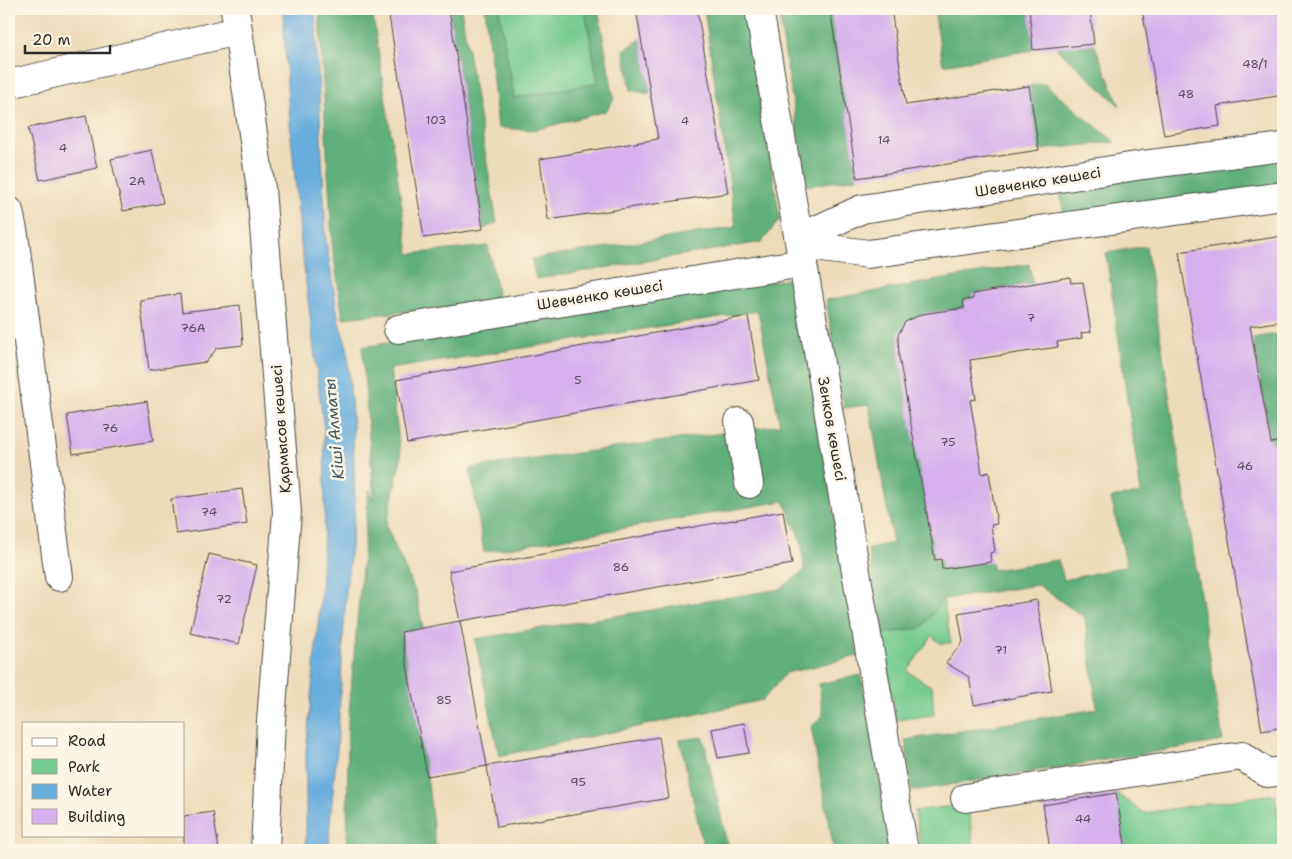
<svg xmlns="http://www.w3.org/2000/svg" width="1292" height="859" font-family="'Shantell Sans',sans-serif">
	<style>
		.green { fill: #74cb91; stroke: #507b5e }
		.forest { fill: #5faf7b; stroke: #456d53 }
		.water { fill: #68aede; stroke: #4a6c84 }
		.building { fill: #d5b0ec }
		.lines { fill: none; stroke-linecap: round; stroke-linejoin: round }
		.minor-casing { stroke: #484640; stroke-width: 30 }
		.minor { stroke: #fff; stroke-width: 28 }
		.labels { text-anchor: middle; dominant-baseline: central; stroke-width: 5; stroke-linejoin: round; paint-order: stroke }
		.number-label { font-size: 12px; fill: #564c5b }
		.street-label { font-size: 15px; fill: #2b2b2b; stroke: #fcf5e5 }
		.water-label { font-size: 16px; font-style: italic; fill: #40596a; stroke: #fcf5e5 }
	</style>
	<rect width="100%" height="100%" fill="#fcf5e5"/>
	<filter id="ink" filterUnits="userSpaceOnUse"><feTurbulence type="fractalNoise" baseFrequency=".02" numOctaves="2"/><feDisplacementMap in="SourceGraphic" scale="10" xChannelSelector="R" yChannelSelector="G"/><feConvolveMatrix kernelMatrix="1 2 1 2 8 2 1 2 1" color-interpolation-filters="sRGB"/></filter>
	<filter id="wash" filterUnits="userSpaceOnUse"><feTurbulence type="fractalNoise" baseFrequency=".0096" numOctaves="4" result="noise"/><feDisplacementMap in="SourceGraphic" scale="20" xChannelSelector="R" yChannelSelector="G"/><feGaussianBlur stdDeviation="1.12" result="paint"/><feColorMatrix in="noise" values="0 0 0 0 0 0 0 0 0 0 0 0 0 0 0 0 0 1.4 0 .05"/><feComposite in="paint" operator="in"/></filter>
	<g filter="url(#wash)">
		<rect width="100%" height="100%" fill="#eddcba"/>
		<g class="green">
			<path d="M499,9h86l13,74 -84,15z"/>
			<path d="M943,599l8,44h-11l-8,-7 -25,35 25,16 2,28 -38,5 -14,-86 39,-6z"/>
			<path d="M1116,793l28,20 131,-19 8,56h-157z"/>
			<path d="M968,804l6,46h-53l-6,-39z"/>
		</g>
		<g class="forest">
			<path d="M319,9h53l37,245 79,-8 11,56 -156,16 -11,-75z"/>
			<path d="M449,9h12l36,214 -14,6z"/>
			<path d="M485,9h14l15,89 84,-15 -13,-74h13l16,90 -8,12 -71,19 -37,-2z"/>
			<path d="M704,9h41l35,210 -18,23 -226,37 -4,-20 204,-32z"/>
			<path d="M778,9h52l27,169 -51,8z"/>
			<path d="M934,9h95l4,41 -90,15z"/>
			<path d="M641,39l9,55 -19,-4 -7,-40z"/>
			<path d="M1094,44l26,62 -64,-58z"/>
			<path d="M1044,84l71,58 -76,8 -10,-64z"/>
			<path d="M1283,157v31l-218,31 -6,-30z"/>
			<path d="M1146,246l77,495 -311,50 -7,-51 192,-31 -12,-91 -47,-33 -94,14 -23,29 -39,6 -14,-86 25,-5 -24,-138 -25,3 -18,-108 203,-36 4,19 -60,10v6l-10,1 1,8c-27,4 -69,3 -66,41l37,211 6,-1 2,10 48,-7 2,8 65,-10 6,20 63,-14 -16,-68 30,-5 -35,-240z"/>
			<path d="M793,278l65,378 -72,17 -23,27 -264,56 -24,-117 305,-50 24,-18 -2,-27 -18,-43 -300,51 -14,-84 310,-43 -22,-114 -368,58 11,89 -15,68 30,67 7,35 -22,5 26,143 9,74h-89l1,-127 21,-233 5,10 -12,-153z"/>
			<path d="M1283,333v108l-12,2 -18,-105z"/>
			<path d="M861,675l31,175h-58l-23,-123 12,-11 -4,-32z"/>
			<path d="M703,737l24,106 1,7h-24l-24,-110z"/>
		</g>
		<path class="water" d="M283,9h32l11,232 13,82 8,24 6,80 2,82 -9,82 -9,159 -8,82 1,18h-24v-99l15,-159 4,-82 -1,-80 -23,-187 -13,-141z"/>
		<g id="blocks">
			<g class="building">
				<path d="M388,9h61l34,220 -59,9z"/>
				<path d="M636,9h61l31,184 -180,27 -8,-61 118,-20z"/>
				<path d="M830,9h61l15,96 123,-19 10,64 -182,28z"/>
				<path d="M1029,9h61l4,35 -61,6z"/>
				<path d="M1142,9h137l4,25v61l-66,11 3,20 -56,9z"/>
				<path d="M86,116l11,52 -57,12 -12,-52z"/>
				<path d="M152,150l11,53 -40,8 -12,-52z"/>
				<path d="M1283,236v85l-33,5 21,117 12,-2v286l-21,4 -83,-479z"/>
				<path d="M1070,277l1,6 12,-1 8,50 -10,1 1,5 -25,4 1,5 -88,13 6,39 -6,1 8,47 4,27 7,-2 8,52 -6,1 4,26 -5,2 1,9 -49,7 -1,-10 -6,1 -36,-203 -1,-22 7,-13 17,-8 42,-6 -1,-8 10,-1v-5z"/>
				<path d="M180,294l2,18 58,-7 3,40 -26,3 -11,14 -57,8 -9,-70z"/>
				<path d="M748,316l11,64 -352,63 -11,-63z"/>
				<path d="M147,401l6,40 -80,13 -6,-39z"/>
				<path d="M242,489l5,35 -71,10 -5,-35z"/>
				<path d="M783,511l9,53 -332,57 -11,-50z"/>
				<path d="M209,554l48,11 -18,79 -49,-11z"/>
				<path d="M1037,600l15,91 -78,14 -5,-28 -23,-14 17,-21 -5,-29z"/>
				<path d="M460,621l27,145 -60,10 -26,-144z"/>
				<path d="M744,723l5,30 -31,5 -6,-29z"/>
				<path d="M659,737l10,61 -172,29 -10,-61z"/>
				<path d="M1116,793l10,57h-76l-7,-45z"/>
				<path d="M213,812l6,38h-35v-34z"/>
			</g>
		</g>
	</g>
	<g filter="url(#ink)">
		<use href="#blocks" fill-opacity="0" stroke="#484640" stroke-width="1"/>
		<g class="lines">
			<g class="minor-casing">
				<g id="minor">
					<path d="M235,9l26,180 26,323 -16,209 -6,129"/>
					<path d="M759,9l145,841"/>
					<path d="M9,84l228,-53"/>
					<path d="M9,211l5,24 45,342"/>
					<path d="M799,238l63,-29 281,-44 140,-18"/>
					<path d="M800,245l68,9 415,-58"/>
					<path d="M398,329l405,-66"/>
					<path d="M739,422l10,62"/>
					<path d="M965,798l277,-42 25,17 16,-2"/>
				</g>
			</g>
			<use href="#minor" class="minor"/>
		</g>
	</g>
	<g class="labels">
		<g class="number-label">
			<text x="1255" y="64">48/1</text>
			<text x="1186" y="94">48</text>
			<text x="436" y="120">103</text>
			<text x="685" y="121">4</text>
			<text x="884" y="140">14</text>
			<text x="63" y="148">4</text>
			<text x="137" y="181">2А</text>
			<text x="1031" y="318">7</text>
			<text x="193" y="328">76А</text>
			<text x="578" y="380">5</text>
			<text x="110" y="428">76</text>
			<text x="948" y="442">75</text>
			<text x="1245" y="466">46</text>
			<text x="209" y="512">74</text>
			<text x="621" y="567">86</text>
			<text x="224" y="599">72</text>
			<text x="1001" y="650">71</text>
			<text x="444" y="700">85</text>
			<text x="578" y="782">95</text>
			<text x="1083" y="819">44</text>
		</g>
		<g class="street-label">
			<text transform="translate(1038 182) rotate(-9)">Шевченко көшесі</text>
			<text transform="translate(600 295) rotate(-9)">Шевченко көшесі</text>
			<text transform="translate(281 429) rotate(-94)">Қармысов көшесі</text>
			<text transform="translate(832 429) rotate(80)">Зенков көшесі</text>
		</g>
		<g class="water-label">
			<text transform="translate(334 429) rotate(-95)">Кіші Алматы</text>
		</g>
	</g>
	<rect width="1292" height="859" fill="none" stroke="#fcf5e5" stroke-width="30"/>
	<rect x="22" y="722" width="162" height="115" fill="#fcf5e5" stroke="#a8a49b"/>
	<rect x="32" y="738" width="25" height="8" fill="#ffffff" stroke="#a8a49b"/>
	<text x="68" y="746" font-size="15" fill="#2b2b2b">Road</text>
	<rect x="32" y="759" width="25" height="15" fill="#74cb91" stroke="#a8a49b"/>
	<text x="68" y="772" font-size="15" fill="#2b2b2b">Park</text>
	<rect x="32" y="784" width="25" height="15" fill="#68aede" stroke="#a8a49b"/>
	<text x="68" y="796" font-size="15" fill="#2b2b2b">Water</text>
	<rect x="32" y="809" width="25" height="15" fill="#d5b0ec" stroke="#a8a49b"/>
	<text x="68" y="822" font-size="15" fill="#2b2b2b">Building</text>
	<path d="M25 45v8h85v-8" fill="none" stroke="#2b2b2b" stroke-width="2.5"/>
	<text x="32" y="45" font-size="15" fill="#2b2b2b" stroke="#fcf5e5" stroke-width="4" paint-order="stroke">20 m</text>
</svg>
